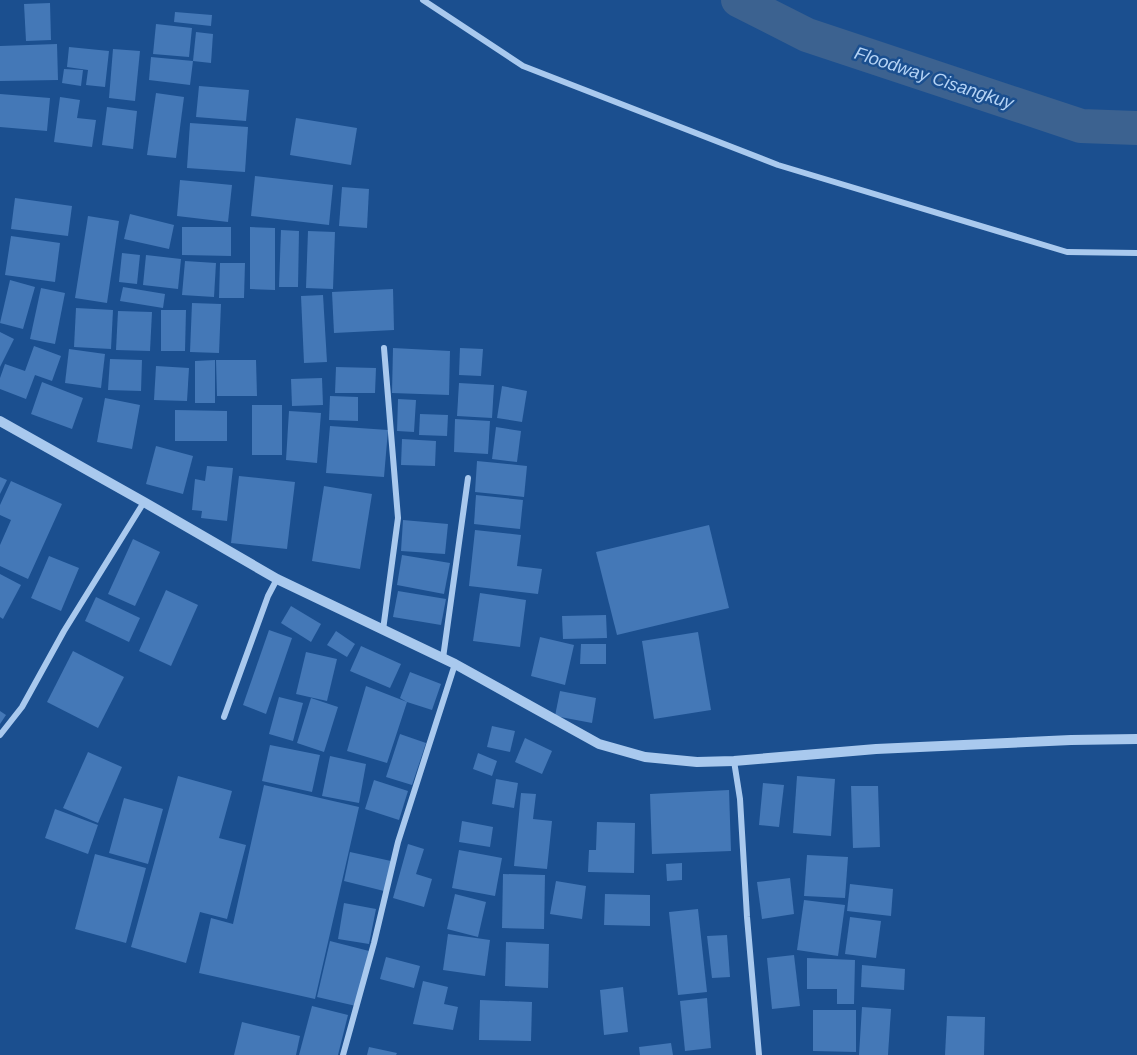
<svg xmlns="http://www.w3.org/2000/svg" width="1137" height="1055" font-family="Helvetica,sans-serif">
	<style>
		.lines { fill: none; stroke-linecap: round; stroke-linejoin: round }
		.canal { stroke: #3c6290; stroke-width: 34 }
		.building { fill: #4478b7 }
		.minor { stroke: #a9c9ee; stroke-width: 6 }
		.tertiary { stroke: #a9c9ee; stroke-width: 10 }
		.labels { text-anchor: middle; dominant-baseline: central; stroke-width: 5; stroke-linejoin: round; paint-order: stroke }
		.water-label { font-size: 18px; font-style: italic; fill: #b5d3f5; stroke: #1b4f8f }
	</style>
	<rect width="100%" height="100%" fill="#1b4f8f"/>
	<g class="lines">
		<path class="canal" d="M738,0l69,35 274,91 56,2"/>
	</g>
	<g class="building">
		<path d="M50,3l1,37 -25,1 -2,-37z"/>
		<path d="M175,12l37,3 -1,11 -37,-4z"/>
		<path d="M156,24l36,4 -3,29 -36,-3z"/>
		<path d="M196,32l17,2 -2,29 -18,-2z"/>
		<path d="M57,44l1,36 -58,1v-35z"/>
		<path d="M69,47l40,4 -4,36 -19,-2 2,-15 -21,-3z"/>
		<path d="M113,49l27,2 -5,50 -26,-3z"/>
		<path d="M151,57l42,4 -3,24 -41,-5z"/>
		<path d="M64,69l19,1 -2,16 -19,-3z"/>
		<path d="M199,86l50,4 -3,31 -50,-4z"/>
		<path d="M156,93l28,4 -8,61 -29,-3z"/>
		<path d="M0,94l50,4 -3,33 -47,-4z"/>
		<path d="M60,97l20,3 -3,18 19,2 -4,27 -38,-5z"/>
		<path d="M107,107l30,4 -4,38 -31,-4z"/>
		<path d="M296,118l61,10 -6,37 -61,-10z"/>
		<path d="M190,123l58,4 -3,45 -58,-4z"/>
		<path d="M255,176l78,9 -4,40 -78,-9z"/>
		<path d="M180,180l52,5 -4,37 -51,-6z"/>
		<path d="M342,187l27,2 -2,39 -28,-2z"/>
		<path d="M15,198l57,8 -4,30 -57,-7z"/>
		<path d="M130,214l44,11 -5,24 -45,-10z"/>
		<path d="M88,216l31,5 -12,82 -32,-5z"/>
		<path d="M182,227h49v29l-49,-1z"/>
		<path d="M250,227l25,1v62l-25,-1z"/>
		<path d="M281,230l18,1 -1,56h-19z"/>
		<path d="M308,231l27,1 -2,57 -27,-1z"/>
		<path d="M11,236l49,7 -5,39 -50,-7z"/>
		<path d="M122,253l18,2 -3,29 -18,-2z"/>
		<path d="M146,255l35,4 -3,30 -35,-4z"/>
		<path d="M185,261l31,2 -2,34 -32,-2z"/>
		<path d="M220,263h25l-1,35h-25z"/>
		<path d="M10,280l25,7 -12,42 -23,-6z"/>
		<path d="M123,287l42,7 -2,14 -43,-7z"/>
		<path d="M41,288l24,5 -10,51 -25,-5z"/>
		<path d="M393,289l1,41 -60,3 -2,-41z"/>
		<path d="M323,295l4,67 -23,1 -3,-67z"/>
		<path d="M192,303l29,1 -2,49 -29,-1z"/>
		<path d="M76,308l37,2 -2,39 -37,-2z"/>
		<path d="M161,310h25l-1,41h-24z"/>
		<path d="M118,311l34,1 -2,39 -34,-1z"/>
		<path d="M0,332l14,7 -14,28z"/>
		<path d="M34,346l27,10 -9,25 -17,-6 -9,24 -26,-10v-11l5,-14 20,7z"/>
		<path d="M393,348l57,3 -1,44 -57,-2z"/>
		<path d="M460,348l23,1 -2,27 -22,-1z"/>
		<path d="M69,349l36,5 -4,34 -36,-5z"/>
		<path d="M110,359l32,1 -1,31 -33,-1z"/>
		<path d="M215,360v43h-20v-42z"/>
		<path d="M216,360h40l1,36h-40z"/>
		<path d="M156,366l33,2 -2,33 -33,-1z"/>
		<path d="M336,367l40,1 -1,25h-40z"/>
		<path d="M322,378l1,27 -31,1 -1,-27z"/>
		<path d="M42,382l41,16 -11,31 -41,-15z"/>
		<path d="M459,383l35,2 -2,33 -35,-2z"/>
		<path d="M502,386l25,5 -5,31 -25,-4z"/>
		<path d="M330,396l28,1v24l-29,-1z"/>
		<path d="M105,398l35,7 -8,44 -35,-7z"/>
		<path d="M398,399l18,1 -2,32 -17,-1z"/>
		<rect x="252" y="405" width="30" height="50"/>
		<path d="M175,410l52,1v30h-52z"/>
		<path d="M289,411l32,2 -4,50 -31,-3z"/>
		<path d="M420,414l28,1 -1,21 -28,-1z"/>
		<path d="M455,419l35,2 -2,33 -34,-2z"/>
		<path d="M330,426l58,4 -4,47 -58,-4z"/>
		<path d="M496,427l25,4 -4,31 -25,-3z"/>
		<path d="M402,439l34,2 -1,25 -34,-1z"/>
		<path d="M156,446l37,10 -10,38 -37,-10z"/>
		<path d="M477,461l50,5 -3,31 -49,-5z"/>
		<path d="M207,466l26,2 -6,53 -26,-3 1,-7 -10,-1 3,-31 10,2z"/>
		<path d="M239,476l56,6 -8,67 -56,-6z"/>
		<path d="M0,477l7,3 -7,14z"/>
		<path d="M11,481l51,23 -34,75 -28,-13v-21l11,-25 -11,-5v-10z"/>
		<path d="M324,486l48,8 -12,75 -48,-8z"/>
		<path d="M476,495l47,5 -3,29 -46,-5z"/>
		<path d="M403,520l45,4 -3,30 -44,-3z"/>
		<path d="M709,525l20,83 -112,27 -21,-83z"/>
		<path d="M475,530l46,5 -4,31 25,3 -4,25 -69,-8z"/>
		<path d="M133,539l27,13 -25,54 -27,-12z"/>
		<path d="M402,555l48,8 -6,31 -47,-9z"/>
		<path d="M49,556l30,12 -18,43 -30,-13z"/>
		<path d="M0,574l21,11 -18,34 -3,-2z"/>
		<path d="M166,590l32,15 -27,61 -32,-15z"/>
		<path d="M398,591l48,8 -5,26 -48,-8z"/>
		<path d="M480,593l46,7 -6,47 -47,-6z"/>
		<path d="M96,597l44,21 -11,24 -44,-21z"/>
		<path d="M291,606l30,18 -10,18 -30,-19z"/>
		<path d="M606,615l1,23 -44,1 -1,-23z"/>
		<path d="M269,630l23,8 -26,76 -23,-9z"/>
		<path d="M336,631l19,13 -8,13 -20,-12z"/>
		<path d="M698,632l13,78 -57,9 -12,-78z"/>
		<path d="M540,637l34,8 -9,40 -34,-9z"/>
		<path d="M581,644h25v20h-26z"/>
		<path d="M361,646l40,18 -11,24 -40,-17z"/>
		<path d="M73,651l51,26 -26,51 -51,-26z"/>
		<path d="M306,652l31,7 -10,42 -31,-7z"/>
		<path d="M410,672l31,12 -9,26 -25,-8 -20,61 -40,-12 19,-65 41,16 -7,-4z"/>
		<path d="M560,691l36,7 -4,25 -37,-7z"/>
		<path d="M279,697l24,6 -10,38 -24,-7z"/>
		<path d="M311,698l27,9 -14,45 -27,-9z"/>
		<path d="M0,711l6,4 -6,9z"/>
		<path d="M492,726l23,5 -5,21 -23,-5z"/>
		<path d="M400,734l26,9 -14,42 -26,-8z"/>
		<path d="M525,738l27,13 -10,23 -27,-12z"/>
		<path d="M270,745l50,10 -8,37 -50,-11z"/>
		<path d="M88,752l34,15 -24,56 -35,-15z"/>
		<path d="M478,753l19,8 -5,15 -19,-7z"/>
		<path d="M330,756l36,8 -7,39 -37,-7z"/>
		<path d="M178,776l54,15 -13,47 27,7 -19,74 -27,-7 -14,51 -55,-16z"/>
		<path d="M797,776l38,3 -4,57 -38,-3z"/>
		<path d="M496,779l22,4 -4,25 -22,-4z"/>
		<path d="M374,780l34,11 -9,29 -34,-11z"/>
		<path d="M763,783l21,2 -5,42 -20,-2z"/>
		<path d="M264,785l95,22 -44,192 -116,-26 12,-55 22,6z"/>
		<path d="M851,786h27l2,61 -27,1z"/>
		<path d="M729,790l2,61 -79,3 -2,-60z"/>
		<path d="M521,793l15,1 -3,25 19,2 -5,48 -33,-3z"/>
		<path d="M124,798l39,11 -15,55 -39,-11z"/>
		<path d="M55,809l43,16 -10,29 -43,-16z"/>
		<path d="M462,821l31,6 -3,20 -31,-5z"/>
		<path d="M597,822l38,1 -1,50 -46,-1 1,-22h7z"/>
		<path d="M408,844l16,5 -8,25 16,5 -8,28 -31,-9z"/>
		<path d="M459,850l43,8 -7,38 -43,-8z"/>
		<path d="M350,852l41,9 -7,30 -40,-10z"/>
		<path d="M95,854l51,14 -20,75 -51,-14z"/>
		<path d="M807,855l41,2 -3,41 -41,-2z"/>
		<path d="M682,863v17l-15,1 -1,-17z"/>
		<path d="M503,874l42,1 -1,54 -42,-1z"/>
		<path d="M790,878l4,36 -32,5 -5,-37z"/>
		<path d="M556,881l30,5 -4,33 -32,-5z"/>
		<path d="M850,884l43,5 -2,27 -44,-5z"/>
		<path d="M455,894l31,8 -8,35 -31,-8z"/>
		<path d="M605,894l45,1v31l-46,-1z"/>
		<path d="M804,900l41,5 -7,51 -41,-6z"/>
		<path d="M344,903l32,6 -7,35 -31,-5z"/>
		<path d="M698,909l9,83 -29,3 -9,-83z"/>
		<path d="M850,917l31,4 -5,37 -31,-4z"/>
		<path d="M448,934l42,6 -5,36 -42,-6z"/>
		<path d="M727,935l3,42 -18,1 -5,-42z"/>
		<path d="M330,941l39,10 -13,55 -39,-9z"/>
		<path d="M506,942l43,2 -1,44 -43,-2z"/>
		<path d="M794,955l6,51 -28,3 -5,-51z"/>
		<path d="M386,957l34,9 -6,22 -34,-9z"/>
		<path d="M807,958l48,2 -1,44h-17v-15h-30z"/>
		<path d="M862,965l43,4 -1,21 -43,-3z"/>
		<path d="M423,981l25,6 -4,17 14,3 -5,23 -40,-6z"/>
		<path d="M623,987l5,45 -24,3 -4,-45z"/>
		<path d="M707,998l4,50 -26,3 -5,-50z"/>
		<path d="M480,1000l52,2 -1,39 -52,-1z"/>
		<path d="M312,1006l36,9 -10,40h-39z"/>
		<path d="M862,1007l29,2 -3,46h-29z"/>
		<path d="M813,1010h43v42l-43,-1z"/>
		<path d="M947,1016l38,1 -1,38h-39z"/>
		<path d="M242,1022l58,14 -4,19h-62z"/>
		<path d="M671,1043l2,12h-33l-1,-8z"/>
		<path d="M369,1047l28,6 -1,2h-29z"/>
	</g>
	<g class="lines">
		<g class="minor">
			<path d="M423,0l100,66 255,99 289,87 70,1"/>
			<path d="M383,630l15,-112 -14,-170"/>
			<path d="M443,658l25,-180"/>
			<path d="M224,717l44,-121 9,-17"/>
			<path d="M0,735l22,-28 42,-76 80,-129"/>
			<path d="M734,761l6,38 7,118 12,138"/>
			<path d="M343,1055l31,-112 24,-101 57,-178"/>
		</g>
		<path class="tertiary" d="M0,421l144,81 133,77 178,85 144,80 46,13 52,5 37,-1 142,-12 195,-9 66,-1"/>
	</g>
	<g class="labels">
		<g class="water-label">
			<text transform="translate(934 78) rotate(18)">Floodway Cisangkuy</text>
		</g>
	</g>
</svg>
